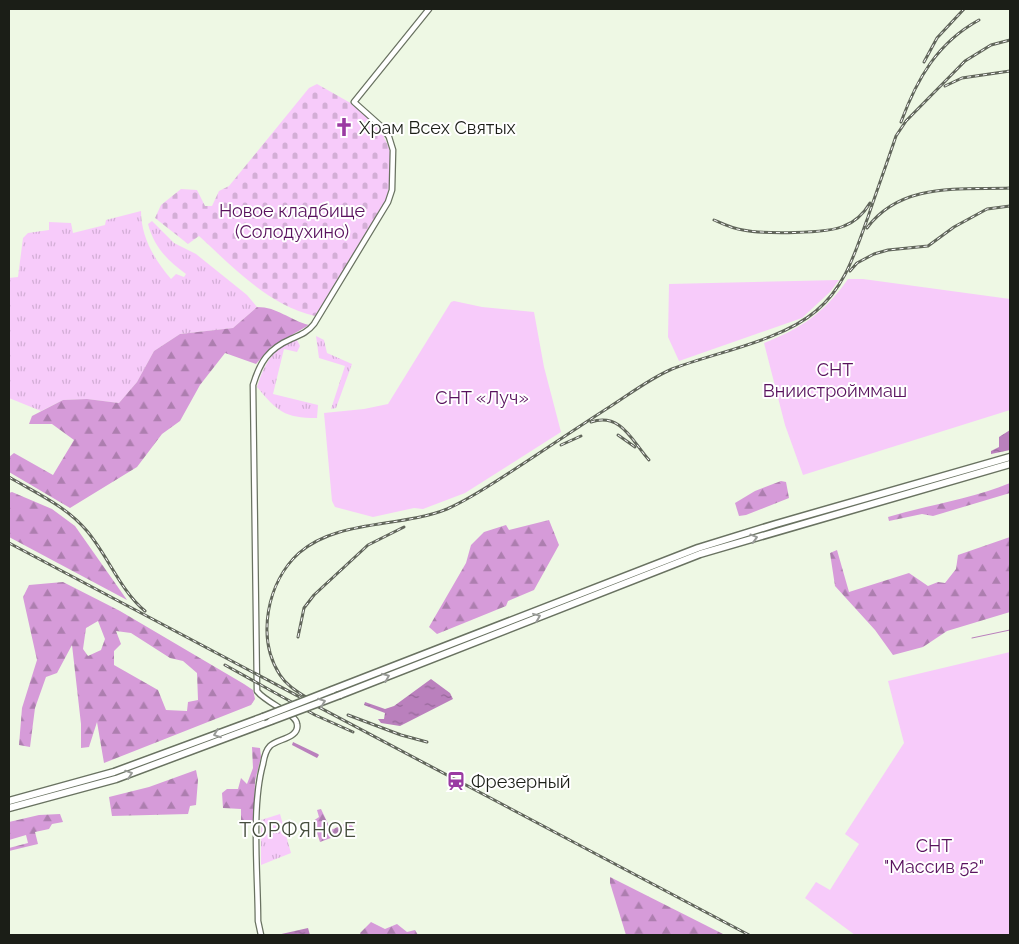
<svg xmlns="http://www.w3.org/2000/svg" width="1019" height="944" font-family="Raleway,sans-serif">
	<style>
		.grass { fill: url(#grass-tufts) }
		.forest { fill: url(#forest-firs); fill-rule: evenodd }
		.cemetery { fill: url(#cemetery-stones) }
		.garden { fill: #f7cbfa }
		.water { fill: url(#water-ripples) }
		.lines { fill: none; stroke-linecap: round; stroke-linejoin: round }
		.stream { stroke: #ba80bd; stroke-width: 1 }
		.tertiary-casing { stroke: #697261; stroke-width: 7 }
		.trunk-casing { stroke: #697261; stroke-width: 9 }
		.tertiary { stroke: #fff; stroke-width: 4.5 }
		.trunk { stroke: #fff; stroke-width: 6 }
		.rail-casing { stroke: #61665b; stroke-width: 3 }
		.rail { stroke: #fff; stroke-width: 1; stroke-dasharray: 4; stroke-linecap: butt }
		.trunk-bridge-casing { stroke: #697261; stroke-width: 9; stroke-linecap: butt }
		.trunk-bridge { stroke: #fff; stroke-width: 6 }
		.oneway { stroke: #989a97 }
		.labels { text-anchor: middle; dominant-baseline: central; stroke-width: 4; stroke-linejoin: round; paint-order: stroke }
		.poi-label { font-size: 18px; fill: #1b1e17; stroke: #fff; text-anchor: start }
		.park-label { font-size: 18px; fill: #59125e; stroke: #fff }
		.quarter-label { font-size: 20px; letter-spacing: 1px; fill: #464e3e; stroke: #fff }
	</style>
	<defs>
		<pattern id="grass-tufts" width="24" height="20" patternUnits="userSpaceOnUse" patternTransform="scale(1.25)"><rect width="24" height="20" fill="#f7cbfa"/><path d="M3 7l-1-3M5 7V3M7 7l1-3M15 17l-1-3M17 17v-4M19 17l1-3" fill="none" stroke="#d3aed6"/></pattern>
		<pattern id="forest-firs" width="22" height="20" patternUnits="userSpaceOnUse" patternTransform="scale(1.25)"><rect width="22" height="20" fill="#d69bd9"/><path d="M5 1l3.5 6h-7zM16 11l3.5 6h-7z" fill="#ad7eaf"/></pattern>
		<pattern id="cemetery-stones" width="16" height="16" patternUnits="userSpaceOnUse" patternTransform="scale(1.25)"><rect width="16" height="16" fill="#f7cbfa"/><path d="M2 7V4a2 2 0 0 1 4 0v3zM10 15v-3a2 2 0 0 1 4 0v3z" fill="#d3aed6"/></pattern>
		<pattern id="water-ripples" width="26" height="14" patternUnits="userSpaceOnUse" patternTransform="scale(1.25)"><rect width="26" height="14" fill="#ba80bd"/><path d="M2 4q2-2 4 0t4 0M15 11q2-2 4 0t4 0" fill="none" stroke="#966899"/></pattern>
	</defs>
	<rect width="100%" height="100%" fill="#eef8e4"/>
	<g class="grass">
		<path d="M141,211c0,26 13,48 30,68l5,-5 8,3 2,-3c-18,-13 -32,-27 -38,-50l4,-3 22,22 22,11 51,41 10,12 -24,21 -53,6 -26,17 -17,31 -18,21 -32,-4 -24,1 -22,11 -32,-13v-120l9,-1 5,-39 5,-5 21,-3v-8l22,1 2,10 32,-8 1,-5z"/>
		<path d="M302,335l-5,5 3,6 -3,6 -13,-3 -11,45 45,11 -1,13c-33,0 -40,-7 -60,-31 10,-30 16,-37 45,-52z"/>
		<path d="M316,336l8,4 3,13 25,11 -16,44 -5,1 14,-43 -26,-8z"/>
		<path d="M280,814l11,39 -30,12v-45z"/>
	</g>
	<g class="forest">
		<path d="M257,307c21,0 32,13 52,18l-38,22 -15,17 -31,-11 -25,32 -20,36 -18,13 -25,33 -67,41 -61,-36v-15l5,-4 39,22 21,-35 -22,-16h-23l3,-8 31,-16 24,-1 32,4 18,-21 17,-31 26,-17 53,-6z"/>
		<path d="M781,481l5,1 3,16 -43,17 -7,1 -4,-13 20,-12z"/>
		<path d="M1010,483v10l-77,23 -11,-2 -33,7 -1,-4c40,-12 83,-18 122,-34z"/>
		<path d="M12,492l40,17 23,17 52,74 -118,-63v-44z"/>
		<path d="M549,520l10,25 -25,45 -26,11 -2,5 -69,28 -8,-7 37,-64 5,-18 13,-13 22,-7 3,5z"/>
		<path d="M1010,537v75l-63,19 -24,16 -30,8 -18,-25 -40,-44 -5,-33 7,-3 12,42 60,-19 19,13 10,-4 7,1 11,-14 2,-14z"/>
		<path d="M63,582l57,29 124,73 9,6 2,9 -4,6 -147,58 -7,-41 -8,25 -8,1v-24l-9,-79 -15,28 -11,4 -11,31 -5,39 -11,-2 3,-37 15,-48 -14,-63 6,-12zM98,621l7,18 -4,11 -13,6 -5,-7 3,-21zM116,631l15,2 39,25 13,3 14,12 1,27 -10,2 -1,9 -21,-1 -8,-20 -44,-25v-14l7,-7z"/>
		<path d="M252,747l8,1 1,9 -6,24 -1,40 -13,-1v-11l-18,-1 -1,-15 5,-4h11l3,-11 6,6 6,-16z"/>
		<path d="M196,770l2,10 -2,25 -6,1 -2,8 -76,2 -3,-19 40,-10z"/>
		<path d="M321,809l10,21 18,-8 6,7 -35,13 -7,-21 6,-4 -2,-7z"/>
		<path d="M60,814l3,8 -11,2 -3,5 -14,3 3,12 -29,7v-3l19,-5 -2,-8 -17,5v-18l30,-7z"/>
		<path d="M610,877l115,58h-99l-16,-52z"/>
		<path d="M371,922l14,7 12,-5 10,8 8,-2 3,5h-57l-1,-2z"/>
	</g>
	<path class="cemetery" d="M317,84l37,21 31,30 -1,3c12,17 7,43 2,63l-71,115c-46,-10 -82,-49 -116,-80l-11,8 -33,-26 6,-13 20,-16 16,1 8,16h7l7,-15 10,-5 80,-98z"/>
	<g class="garden">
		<path d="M848,279h15l147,20v111l-207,65 -18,-50 -21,-82c38,-15 60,-30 84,-64z"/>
		<path d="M839,280l-9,12 -28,26 -123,43 -11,-24 1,-53z"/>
		<path d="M454,301l28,6 52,5 10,55 17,65 -96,61 -42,16 -9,-1 -41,9 -38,-10 -3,-6 -8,-88 40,-4 24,-5 63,-102z"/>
		<path d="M1010,652v283h-155l-50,-37 11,-16 14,8 29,-46 -14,-10 59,-91 -16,-62z"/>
	</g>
	<g class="water">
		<path d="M1010,430v20l-19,4v-3l8,-4v-10z"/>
		<path d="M431,679l19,14 3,6 -53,27 -19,-3 -3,-4h6l1,-6 -21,-8 1,-3 20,7 9,-3z"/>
		<path d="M293,742l25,12 1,1 -2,3 -25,-13z"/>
		<path d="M308,928l2,7h-33z"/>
	</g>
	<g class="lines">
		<path class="stream" d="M972,638l38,-8"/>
		<g class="tertiary-casing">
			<path id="tertiary" d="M261,935l-3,-14c0,-46 -7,-114 5,-157 1,-6 2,-13 7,-18 7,-7 30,-8 27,-22 -1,-11 -30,-20 -40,-33l-4,-306c7,-23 15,-36 38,-46 9,-4 17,-7 23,-15l74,-122 4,-12 1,-40 -4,-13 -7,-10 -28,-25 75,-93"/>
		</g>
		<g class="trunk-casing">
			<g id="trunk">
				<path d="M332,690l366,-142 78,-24 234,-67"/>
				<path d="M340,695l360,-141 310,-90"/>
				<path d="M9,801l105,-29 149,-55"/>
				<path d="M9,808l107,-29 155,-58"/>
			</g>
		</g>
		<use href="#tertiary" class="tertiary"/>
		<use href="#trunk" class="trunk"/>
		<g class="rail-casing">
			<g id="rail">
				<path d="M924,62l13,-24 27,-29"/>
				<path d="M945,86l17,-8 48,-7"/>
				<path d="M901,122c16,-43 36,-79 78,-102"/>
				<path d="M714,220c9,4 19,9 29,10 20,4 84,4 101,-4 11,-4 20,-13 26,-23"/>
				<path d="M867,228c34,-46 93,-38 143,-40"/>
				<path d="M850,271l7,-8 17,-9 14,-4 40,-4 26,-19 33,-18 23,-3"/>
				<path d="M591,422c30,-10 41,19 58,38"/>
				<path d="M618,435l17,12"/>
				<path d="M561,445l20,-9"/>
				<path d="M9,477c27,16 57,29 78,54 21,25 33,59 58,80"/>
				<path d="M9,543l740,392"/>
				<path d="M298,637l6,-29 10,-13 54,-50 36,-18"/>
				<path d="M225,665l90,50 38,17"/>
				<path d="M309,699c-11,-7 -22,-13 -29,-24 -24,-37 -13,-93 19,-122 39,-34 101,-25 148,-44 23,-10 45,-25 65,-38 34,-22 66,-44 99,-65 20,-13 40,-28 61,-37 44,-17 109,-28 144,-58 30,-25 39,-59 52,-94 9,-27 19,-54 28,-81l10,-15 59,-60 26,-16 19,-5"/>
				<path d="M348,715l53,20 26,7"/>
			</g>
		</g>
		<use href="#rail" class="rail"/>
		<g class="trunk-bridge-casing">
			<g id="trunk-bridge">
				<path d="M263,717l69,-27"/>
				<path d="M271,721l69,-26"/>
			</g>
		</g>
		<use href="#trunk-bridge" class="trunk-bridge"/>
	</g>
	<defs><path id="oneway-chevron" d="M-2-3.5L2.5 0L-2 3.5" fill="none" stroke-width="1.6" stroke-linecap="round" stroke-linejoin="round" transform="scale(1.25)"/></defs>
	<g class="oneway">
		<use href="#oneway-chevron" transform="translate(754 538) rotate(-16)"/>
		<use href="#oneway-chevron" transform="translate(537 617) rotate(-22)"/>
		<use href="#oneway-chevron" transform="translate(386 677) rotate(-22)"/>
		<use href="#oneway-chevron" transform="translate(322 702) rotate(-21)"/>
		<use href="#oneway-chevron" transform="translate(217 734) rotate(159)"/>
		<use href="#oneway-chevron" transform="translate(129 774) rotate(-19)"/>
	</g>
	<defs>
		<g id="church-bare" transform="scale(1.5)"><path d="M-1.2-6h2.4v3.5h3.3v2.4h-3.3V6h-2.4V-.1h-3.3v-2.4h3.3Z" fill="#9a3aa2" stroke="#fff" stroke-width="2.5" paint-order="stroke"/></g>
		<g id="station-bare" transform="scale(1.5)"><path d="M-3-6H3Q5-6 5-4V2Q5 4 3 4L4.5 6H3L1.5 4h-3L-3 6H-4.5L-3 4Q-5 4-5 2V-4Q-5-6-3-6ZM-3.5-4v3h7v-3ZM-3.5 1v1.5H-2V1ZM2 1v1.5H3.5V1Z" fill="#9a3aa2" stroke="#fff" stroke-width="2.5" paint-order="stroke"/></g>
	</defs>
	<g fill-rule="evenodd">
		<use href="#church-bare" x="344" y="127"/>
		<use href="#station-bare" x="456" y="781"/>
	</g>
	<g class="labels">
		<g class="poi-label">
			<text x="359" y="127">Храм Всех Святых</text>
			<text x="471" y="781">Фрезерный</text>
		</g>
		<g class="park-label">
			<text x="292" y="210">Новое кладбище<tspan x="292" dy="21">(Солодухино)</tspan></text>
			<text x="835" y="369">СНТ<tspan x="835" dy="21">Вниистройммаш</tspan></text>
			<text x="482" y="397">СНТ «Луч»</text>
			<text x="934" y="845">СНТ<tspan x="934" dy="21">"Массив 52"</tspan></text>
		</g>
		<g class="quarter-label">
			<text x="298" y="830">ТОРФЯНОЕ</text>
		</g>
	</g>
	<rect width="1019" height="944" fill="none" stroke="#1b1e17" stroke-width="20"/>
</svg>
